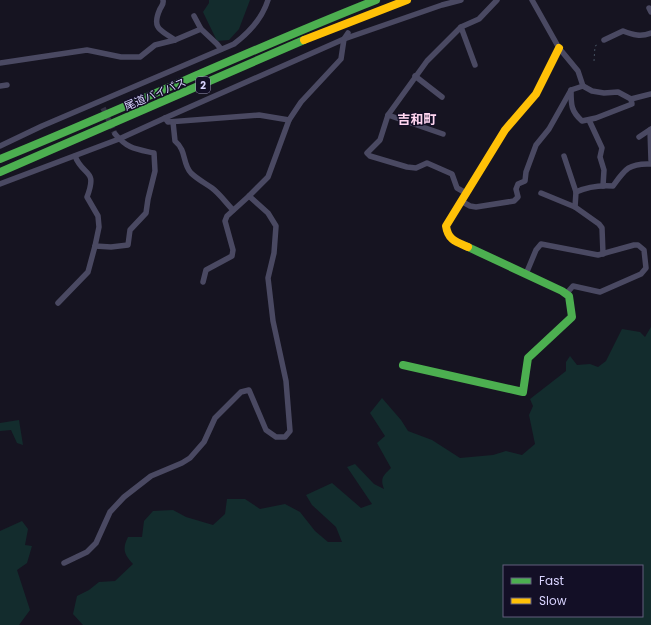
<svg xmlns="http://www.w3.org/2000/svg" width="651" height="625" font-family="Poppins,'Noto Sans JP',sans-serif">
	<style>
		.green { fill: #132c2d; fill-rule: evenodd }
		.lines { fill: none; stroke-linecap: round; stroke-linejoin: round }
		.street-tunnel { stroke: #333142; stroke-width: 5.5; stroke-dasharray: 5.5 3; stroke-linecap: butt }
		.path { stroke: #44505f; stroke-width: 1; stroke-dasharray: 2 3; stroke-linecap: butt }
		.street { stroke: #4a4962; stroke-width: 5.5 }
		.fast { stroke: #4caf50; stroke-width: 8 }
		.slow { stroke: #ffc107; stroke-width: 8 }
		.labels { text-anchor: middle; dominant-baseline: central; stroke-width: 3; stroke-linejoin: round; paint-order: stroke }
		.shield { fill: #130f26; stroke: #9e99be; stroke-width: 1 }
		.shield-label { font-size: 10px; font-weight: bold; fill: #d9d4ff }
		.street-label { font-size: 11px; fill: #d9d4ff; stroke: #130f26 }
		.quarter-label { font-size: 13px; font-weight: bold; fill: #ffd6f0; stroke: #130f26 }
	</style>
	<rect width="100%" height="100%" fill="#161421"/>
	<g class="green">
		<path d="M209,0h41l-11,29 -10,11 -12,1 -14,-29 6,-9z"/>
		<path d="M651,327v298h-568l-10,-11 4,-18 12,-6 10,-8 16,-1 18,-17c-9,-10 -11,-15 -5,-27h14l2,-16 9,-10 20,-1 13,7 27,8 12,-11 2,-15h18l15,10 25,-5 15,8 15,19 13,11h14l-6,-15 -24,-22 -6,-10 26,-12 29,25 11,-4 -25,-37 8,-3 19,20 10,5c-4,-11 -1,-13 7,-21l-14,-25 8,-7 -15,-23 12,-15 19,22 7,11 24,9 28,18 33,-3 13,-4 16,4 13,-11 -6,-29 4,-9 -3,-7 36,-28v-9l4,-6 7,9 13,-1 8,3 8,-6 16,-32 18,3 5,5zM504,566h138v50h-138z"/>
		<path d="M19,420l4,25 -6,-2 -6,-13 -11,1v-8z"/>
		<path d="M22,521l6,8 -3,16 7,1 -5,17 -10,7 13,40 -11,15h-19v-94z"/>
	</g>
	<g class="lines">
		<path class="street-tunnel" d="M103,108l12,26"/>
		<path class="path" d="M594,61l1,-15 4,-2"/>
		<g class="street">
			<path d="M163,0c1,4 -1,5 -3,9 -9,20 1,21 15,31"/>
			<path d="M532,0l27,48 19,23 5,15"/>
			<path d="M649,8l2,4"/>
			<path d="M194,16l7,13 16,15 4,5"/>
			<path d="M461,27l14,38"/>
			<path d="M604,40l19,-9c10,4 18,6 28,2"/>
			<path d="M0,63l87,-13 34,7h19l15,-12 20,-5 26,-11"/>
			<path d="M415,76l27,21"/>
			<path d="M0,86l7,-1"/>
			<path d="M571,90c0,15 0,21 11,31l14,-3 36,-14 -1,-5"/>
			<path d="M388,115l55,19"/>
			<path d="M165,118l3,4 91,-7 30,5"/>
			<path d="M589,120l13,28 -2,9 4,13 -1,16"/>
			<path d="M173,122l2,19c12,10 7,22 16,32 6,6 14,10 21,15 8,6 14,15 21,22"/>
			<path d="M650,130l1,30"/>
			<path d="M639,137l12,-8"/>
			<path d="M0,146l42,-20 192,-82c16,-12 28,-25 34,-44"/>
			<path d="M564,156l12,36"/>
			<path d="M0,184l119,-45 46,-21 179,-79 98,-34 19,-5"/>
			<path d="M466,193l-9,-5 -5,-14 -25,-11 -11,5 -9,-1 -37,-11 -3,-3 13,-13 8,-25 39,-54 34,-34 18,-8 18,-19"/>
			<path d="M541,193l34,14"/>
			<path d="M461,201l9,5 6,1 38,-6 4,-4 -2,-8 2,-5 7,-3 1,-9 10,-27 13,-16 22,-39 12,-4 9,5 12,2 14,-1 13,7 20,-5"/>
			<path d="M95,246l16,1 17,-2 2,-15 16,-17 2,-14 7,-28 -1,-18c-19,-4 -26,-4 -39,-19"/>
			<path d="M603,254l-1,-26 -3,-4 -24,-17 1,-15c11,-5 24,-7 37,-6 12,-17 16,-23 38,-22"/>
			<path d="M526,274l10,-24 5,-6 57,11 36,-10h4l6,5 2,18 -5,6 -41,18 -27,-6 -7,8"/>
			<path d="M203,282l3,-12 26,-14 1,-6 -8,-29 2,-5 22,-20 19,-19 21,-57 12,-18 40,-43 3,-20 4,-6"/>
			<path d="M58,303l30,-31 7,-26 4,-19 -1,-11 -11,-19c11,-29 -4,-20 -12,-41"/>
			<path d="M64,563l23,-11 9,-9 14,-31 14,-15 27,-21 31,-13 8,-5 14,-16 11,-24 26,-26 8,-2 17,40 10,7h9l5,-6 -4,-50 -13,-60 -5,-43 6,-25 2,-27 -8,-13 -19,-17"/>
		</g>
		<g class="fast">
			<path d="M0,159c126,-51 249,-109 376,-159"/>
			<path d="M0,172l304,-132"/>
			<path d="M403,365l120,27 5,-34 44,-41 -3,-21 -7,-5 -94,-44"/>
		</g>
		<g class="slow">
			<path d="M304,40l103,-40"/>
			<path d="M468,247c-12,-5 -20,-7 -22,-21l59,-96 31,-36 23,-46"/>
		</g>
	</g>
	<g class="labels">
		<rect class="shield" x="196" y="77" width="14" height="16" rx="3"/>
		<g class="shield-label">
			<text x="203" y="85">2</text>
		</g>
		<g class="street-label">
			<text transform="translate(155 94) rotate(-23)">尾道バイパス</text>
		</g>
		<g class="quarter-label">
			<text x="417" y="119">吉和町</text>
		</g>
	</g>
	<rect x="503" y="565" width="140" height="52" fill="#130f26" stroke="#625e7d"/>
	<rect x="511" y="578" width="20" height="6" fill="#4caf50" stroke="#625e7d"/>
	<text x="539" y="585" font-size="12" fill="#d9d4ff">Fast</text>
	<rect x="511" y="598" width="20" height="6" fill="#ffc107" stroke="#625e7d"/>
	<text x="539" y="605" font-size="12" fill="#d9d4ff">Slow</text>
</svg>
